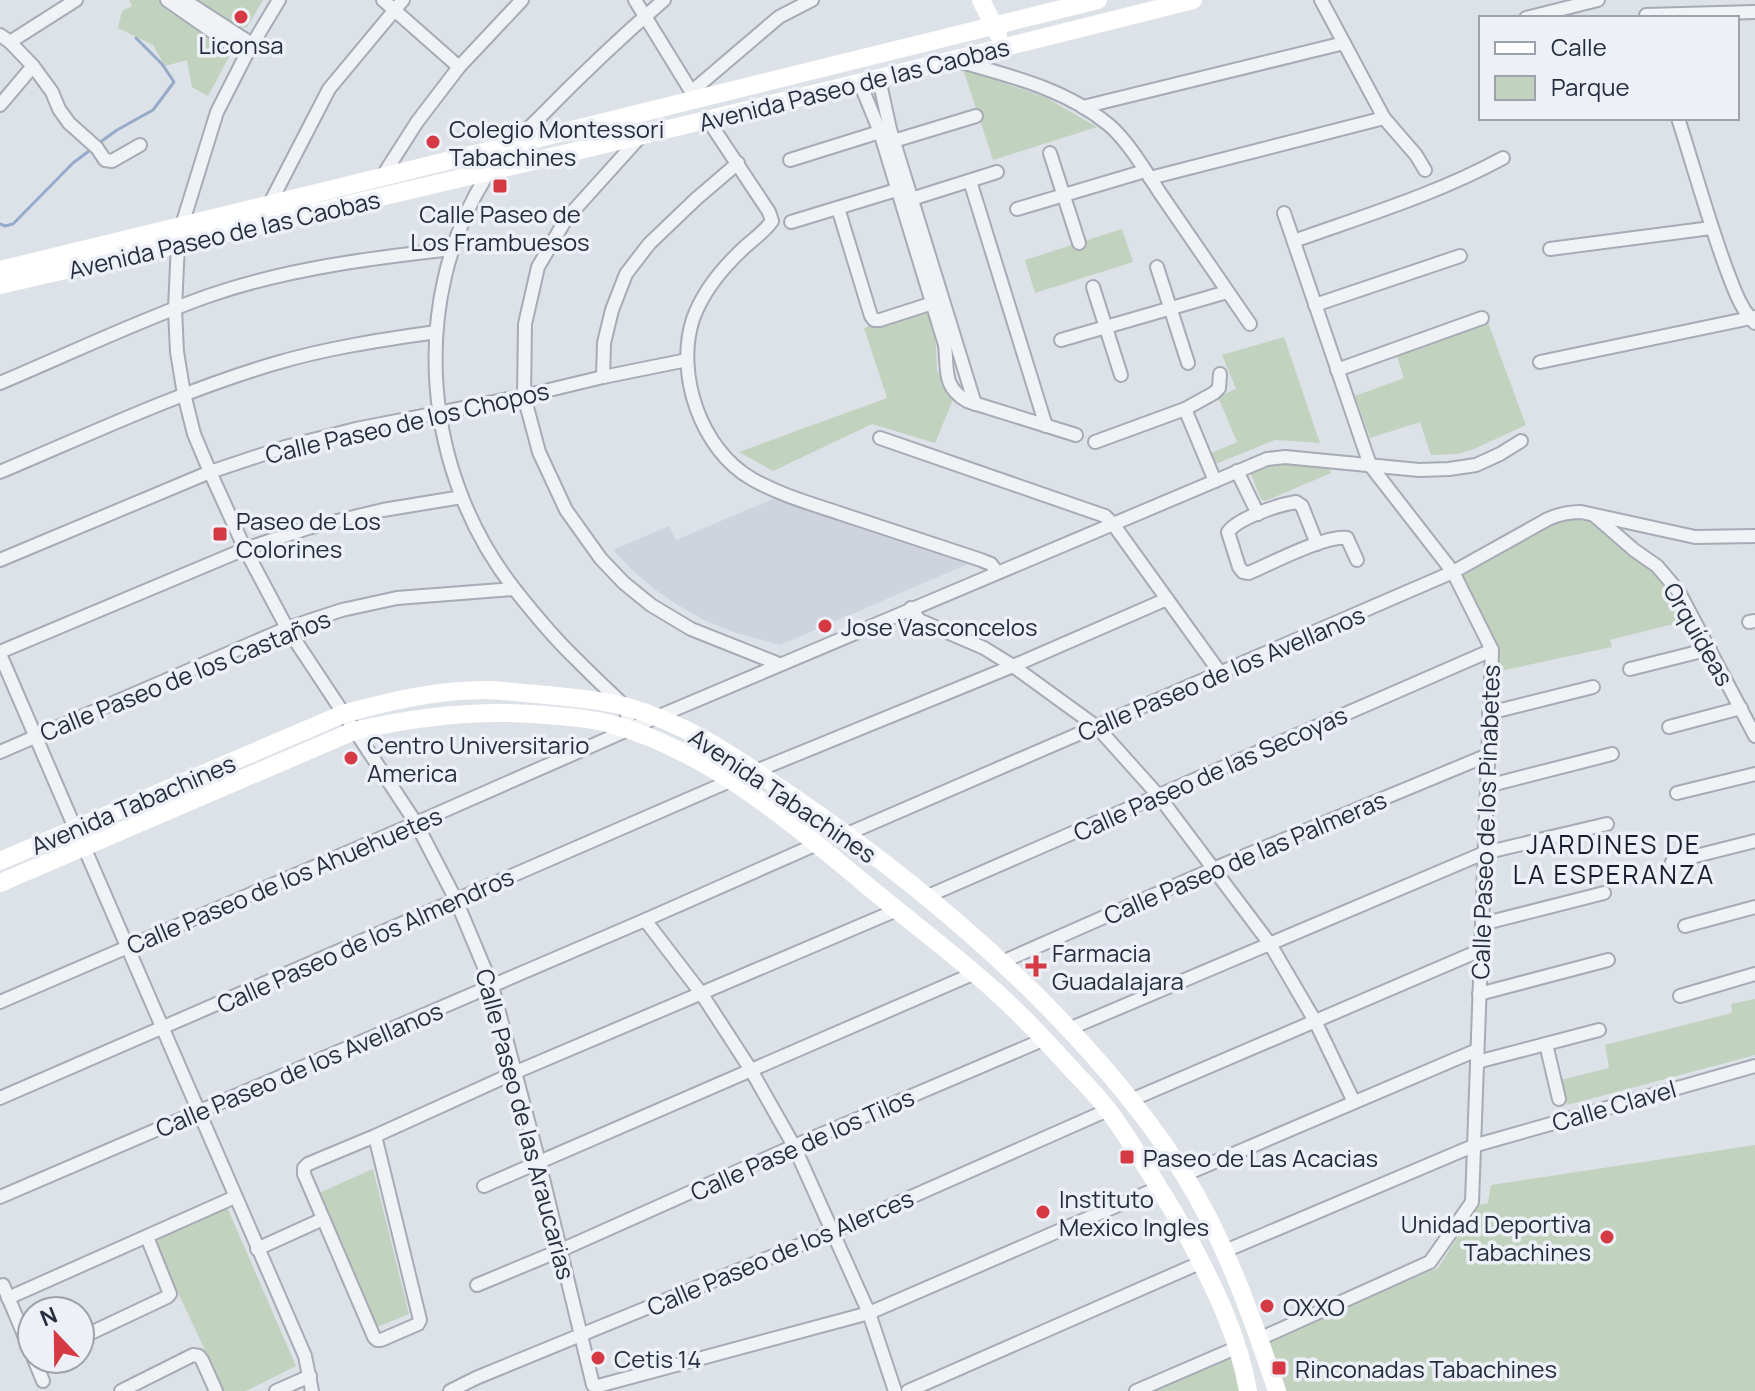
<svg xmlns="http://www.w3.org/2000/svg" width="1755" height="1391" font-family="Manrope,sans-serif">
	<style>
		.built { fill: #cfd3dd }
		.green { fill: #c1d2be }
		.lines { fill: none; stroke-linecap: round; stroke-linejoin: round }
		.stream { stroke: #96abca; stroke-width: 3 }
		.street-casing { stroke: #a6abb5; stroke-width: 16 }
		.street { stroke: #f0f2f6; stroke-width: 12 }
		.secondary { stroke: #fff; stroke-width: 18 }
		.poi-dot { fill: #d53a44; stroke: #edf0f6; stroke-width: 3 }
		.labels { text-anchor: middle; dominant-baseline: central; stroke-width: 7; stroke-linejoin: round; paint-order: stroke }
		.poi-label { font-size: 24px; fill: #262d3f; stroke: #edf0f6; text-anchor: start }
		.street-label { font-size: 24px; fill: #262d3f; stroke: #edf0f6 }
		.neighbourhood-label { font-size: 26px; letter-spacing: 2px; fill: #181e30; stroke: #edf0f6 }
	</style>
	<rect width="100%" height="100%" fill="#dde1e8"/>
	<path class="built" d="M775,498l52,16 141,50 -188,81 -44,-12 -32,-13 -28,-16 -23,-16 -21,-18 -19,-20 56,-24 7,14z"/>
	<g class="green">
		<path d="M129,0h29l70,48 1,9 -21,39 -16,-9 -5,-27 -22,6 -12,-21 -35,-17 4,-17 10,-5z"/>
		<path d="M195,0h68l-16,27 -9,1z"/>
		<path d="M963,69l82,28 52,30 -104,33z"/>
		<path d="M1122,229l11,33 -98,31 -10,-33z"/>
		<path d="M928,307l7,22 2,41 7,15 10,12 -19,46 -63,-19 -99,47 -34,-19 148,-54 -23,-70z"/>
		<path d="M1487,320l39,105 -52,24 -17,5 -26,1 -11,-33 -50,16 -15,-42 49,-18 -8,-25z"/>
		<path d="M1284,337l36,106 -45,-3 -62,25 -4,-11 28,-12 -19,-45 18,-8 -14,-34z"/>
		<path d="M1267,462l61,3 3,8 -66,28 -4,-2 -11,-27z"/>
		<path d="M1573,516l13,3 69,54 30,48 -75,19 2,7 -112,24 -2,-19 -37,-79 90,-53z"/>
		<path d="M1755,999v56l-188,50 -6,-25 48,-12 -4,-23 127,-32 -1,-9z"/>
		<path d="M1755,1145v246h-471l-18,-51 172,-72 40,-63 10,-2 3,-18z"/>
		<path d="M373,1169l36,145 -32,13 -58,-134z"/>
		<path d="M226,1205l70,161 -50,25h-22l-71,-152z"/>
		<path d="M1232,1354l9,37h-87z"/>
	</g>
	<g class="lines">
		<g class="stream">
			<path d="M99,143l18,-13 36,-20 21,-28 -12,-18 -26,-26"/>
			<path d="M0,224l5,2 8,-2 60,-61 20,-15"/>
		</g>
		<g class="street-casing">
			<g id="street">
				<path d="M167,0l79,55"/>
				<path d="M184,0l68,44"/>
				<path d="M279,0l-33,55 -29,57 -35,113 -4,18 -3,66 2,43 7,42 10,40 16,38 35,77 42,79 129,195 40,77 36,86 47,176 54,223 5,1 271,-73 291,-126"/>
				<path d="M383,0l76,67"/>
				<path d="M635,0l59,96"/>
				<path d="M1321,0l63,118 32,37 9,15"/>
				<path d="M1646,15l109,-3"/>
				<path d="M1526,18l72,-18"/>
				<path d="M0,35l10,7 23,24 19,26 7,17 10,14 28,25 8,12 7,1 28,-16"/>
				<path d="M10,42l66,-42"/>
				<path d="M958,61c52,15 108,28 151,64 19,16 37,47 51,68 30,44 60,88 90,131"/>
				<path d="M879,79l11,50 85,275"/>
				<path d="M860,83l20,49 65,213c3,25 -3,41 22,56l109,34"/>
				<path d="M691,92l88,-75 33,-17"/>
				<path d="M0,105l33,-39"/>
				<path d="M1083,107l261,-64"/>
				<path d="M1678,118c16,50 30,101 48,150 7,18 14,41 29,55"/>
				<path d="M708,120l61,92 3,9c-7,10 -17,17 -26,25 -22,20 -43,45 -53,73 -18,55 8,131 59,160 28,16 60,25 90,35 46,15 92,30 139,46l10,4 6,8"/>
				<path d="M640,137l-74,82 -28,48 -13,57 -1,72 15,56 27,58 35,49 23,24 27,22 40,24 88,35"/>
				<path d="M887,143l89,-27"/>
				<path d="M1050,153l29,90"/>
				<path d="M790,160l96,-30"/>
				<path d="M382,177l35,-55 42,-55 63,-67"/>
				<path d="M1150,178l234,-60"/>
				<path d="M970,181l76,245"/>
				<path d="M905,201l92,-29"/>
				<path d="M269,205l60,-116 74,-89"/>
				<path d="M838,208l33,108 3,4h6l56,-18"/>
				<path d="M1017,209l128,-38"/>
				<path d="M791,222l112,-34"/>
				<path d="M1294,241c70,-25 143,-47 209,-83"/>
				<path d="M1550,249l161,-21"/>
				<path d="M1157,267l31,96"/>
				<path d="M1093,287l28,88"/>
				<path d="M1315,305l145,-49"/>
				<path d="M1061,340l166,-48"/>
				<path d="M1540,362l215,-45"/>
				<path d="M1337,370l145,-52"/>
				<path d="M603,377l1,-34 8,-33 14,-36 23,-30 47,-45 42,-36"/>
				<path d="M0,383c69,-29 137,-62 208,-87 77,-27 163,-38 244,-47"/>
				<path d="M1185,409l30,72"/>
				<path d="M880,438l225,78 8,8 108,150"/>
				<path d="M1095,442l90,-33 29,-16 5,-5 1,-14"/>
				<path d="M1237,471l21,43"/>
				<path d="M0,472c90,-38 179,-80 273,-108 53,-16 108,-24 163,-32"/>
				<path d="M1595,516l39,34 23,16 22,26 76,144"/>
				<path d="M1317,544l-15,-38 -6,-4c-18,3 -58,16 -68,30l11,35 4,5 6,1c23,-10 76,-38 98,-35l10,22"/>
				<path d="M0,560l210,-88 75,-25 71,-18 168,-33 79,-19 84,-17"/>
				<path d="M911,608l8,12 65,28 29,18 84,61 61,68 112,149 45,77 39,81"/>
				<path d="M1749,622l6,-1"/>
				<path d="M0,652l245,-103 63,-21 75,-18 79,-13"/>
				<path d="M0,654l75,174"/>
				<path d="M1630,669l80,-20"/>
				<path d="M1489,713l104,-26"/>
				<path d="M1669,727l72,-19"/>
				<path d="M629,730c-1,-7 -1,-17 -5,-24 -3,-4 -9,-9 -13,-13 -12,-11 -23,-22 -35,-34 -22,-21 -41,-44 -60,-68 -93,-117 -109,-288 -29,-416 14,-22 35,-40 53,-58 40,-41 81,-80 124,-117"/>
				<path d="M0,752l287,-124 55,-18 55,-12 117,-9"/>
				<path d="M756,771l257,-105 154,-67"/>
				<path d="M1487,786l125,-32"/>
				<path d="M1677,793l78,-19"/>
				<path d="M847,834l606,-262 95,-53c11,-5 21,-7 33,-7l114,25 60,-1"/>
				<path d="M84,847l221,509 7,35"/>
				<path d="M1672,862l83,-21"/>
				<path d="M928,896l564,-246"/>
				<path d="M645,920l56,73 50,77 43,76 75,167 26,78"/>
				<path d="M1482,924l122,-31"/>
				<path d="M1685,926l70,-19"/>
				<path d="M1002,962l211,-93 275,-114"/>
				<path d="M1479,994l129,-34"/>
				<path d="M1680,996l75,-22"/>
				<path d="M0,1002l416,-179 241,-106 610,-258 18,-2 134,13 30,-1 27,-4 24,-11 21,-13"/>
				<path d="M1069,1029l415,-176 123,-29"/>
				<path d="M1546,1044l13,55"/>
				<path d="M1477,1062l122,-32"/>
				<path d="M0,1098l730,-317"/>
				<path d="M1131,1100l350,-150"/>
				<path d="M375,1136l45,184 -2,4 -37,16h-4l-3,-3 -70,-163v-6l4,-4 67,-28 141,-64 381,-162"/>
				<path d="M1184,1175l293,-125"/>
				<path d="M484,1186l491,-213"/>
				<path d="M0,1197l645,-277 172,-76"/>
				<path d="M257,1249l66,-30"/>
				<path d="M1225,1251l248,-105 282,-80"/>
				<path d="M3,1285l29,69"/>
				<path d="M477,1285l84,-35 233,-104 251,-107"/>
				<path d="M8,1298l227,-101"/>
				<path d="M80,1338l87,-41 3,-3 -23,-57"/>
				<path d="M1259,1339l171,-77 42,-60 20,-552 -39,-78 -83,-107 -86,-252"/>
				<path d="M34,1359l9,22"/>
				<path d="M121,1391l72,-36 6,1 3,4 14,31"/>
				<path d="M276,1391l34,-15"/>
				<path d="M450,1391l26,-13 358,-147 274,-121"/>
				<path d="M908,1391l294,-129"/>
				<path d="M1136,1391l102,-44"/>
			</g>
		</g>
		<use href="#street" class="street"/>
		<g class="secondary">
			<path d="M981,0l17,34"/>
			<path d="M0,270l382,-93 716,-177"/>
			<path d="M0,285c399,-91 797,-185 1193,-285"/>
			<path d="M0,861l343,-147c47,-13 93,-24 143,-24 17,0 33,3 50,4 30,3 59,5 88,12 68,19 115,54 172,93 86,59 166,123 240,196 55,55 107,114 149,181 41,67 67,141 92,215"/>
			<path d="M0,883l354,-152c64,-15 128,-22 193,-16 20,2 41,3 60,8 99,26 180,96 257,160 43,36 89,70 131,108 29,26 55,54 81,83 11,11 22,23 32,36 9,11 16,23 24,35 20,31 39,61 57,94 25,47 50,98 59,152"/>
		</g>
	</g>
	<g class="poi-dot">
		<circle cx="241" cy="17" r="8"/>
		<circle cx="433" cy="142" r="8"/>
		<rect x="492" y="178" width="16" height="16" rx="4"/>
		<rect x="212" y="526" width="16" height="16" rx="4"/>
		<circle cx="825" cy="626" r="8"/>
		<circle cx="351" cy="758" r="8"/>
		<path d="M1032 954h8v8h8v8h-8v8h-8v-8h-8v-8h8z"/>
		<rect x="1119" y="1149" width="16" height="16" rx="4"/>
		<circle cx="1043" cy="1212" r="8"/>
		<circle cx="1607" cy="1237" r="8"/>
		<circle cx="1267" cy="1306" r="8"/>
		<circle cx="598" cy="1358" r="8"/>
		<rect x="1271" y="1360" width="16" height="16" rx="4"/>
	</g>
	<g class="labels">
		<g class="poi-label">
			<text x="241" y="44" text-anchor="middle">Liconsa</text>
			<text x="449" y="128">Colegio Montessori<tspan x="449" dy="28">Tabachines</tspan></text>
			<text x="500" y="213" text-anchor="middle">Calle Paseo de<tspan x="500" dy="28">Los Frambuesos</tspan></text>
			<text x="236" y="520">Paseo de Los<tspan x="236" dy="28">Colorines</tspan></text>
			<text x="841" y="626">Jose Vasconcelos</text>
			<text x="367" y="744">Centro Universitario<tspan x="367" dy="28">America</tspan></text>
			<text x="1052" y="952">Farmacia<tspan x="1052" dy="28">Guadalajara</tspan></text>
			<text x="1143" y="1157">Paseo de Las Acacias</text>
			<text x="1059" y="1198">Instituto<tspan x="1059" dy="28">Mexico Ingles</tspan></text>
			<text x="1591" y="1223" text-anchor="end">Unidad Deportiva<tspan x="1591" dy="28">Tabachines</tspan></text>
			<text x="1283" y="1306">OXXO</text>
			<text x="614" y="1358">Cetis 14</text>
			<text x="1295" y="1368">Rinconadas Tabachines</text>
		</g>
		<g class="street-label">
			<text transform="translate(854 84) rotate(-14)">Avenida Paseo de las Caobas</text>
			<text transform="translate(224 234) rotate(-13)">Avenida Paseo de las Caobas</text>
			<text transform="translate(407 422) rotate(-13)">Calle Paseo de los Chopos</text>
			<text transform="translate(1699 634) rotate(60)">Orquídeas</text>
			<text transform="translate(1221 673) rotate(-23)">Calle Paseo de los Avellanos</text>
			<text transform="translate(185 675) rotate(-22)">Calle Paseo de los Castaños</text>
			<text transform="translate(1210 773) rotate(-24)">Calle Paseo de las Secoyas</text>
			<text transform="translate(783 795) rotate(34)">Avenida Tabachines</text>
			<text transform="translate(133 804) rotate(-23)">Avenida Tabachines</text>
			<text transform="translate(1485 822) rotate(-88)">Calle Paseo de los Pinabetes</text>
			<text transform="translate(1245 857) rotate(-23)">Calle Paseo de las Palmeras</text>
			<text transform="translate(284 880) rotate(-23)">Calle Paseo de los Ahuehuetes</text>
			<text transform="translate(365 940) rotate(-24)">Calle Paseo de los Almendros</text>
			<text transform="translate(299 1069) rotate(-23)">Calle Paseo de los Avellanos</text>
			<text transform="translate(1614 1105) rotate(-16)">Calle Clavel</text>
			<text transform="translate(526 1124) rotate(75)">Calle Paseo de las Araucarias</text>
			<text transform="translate(802 1144) rotate(-24)">Calle Pase de los Tilos</text>
			<text transform="translate(780 1252) rotate(-23)">Calle Paseo de los Alerces</text>
		</g>
		<g class="neighbourhood-label">
			<text x="1614" y="844">JARDINES DE<tspan x="1614" dy="30">LA ESPERANZA</tspan></text>
		</g>
	</g>
	<rect x="1479" y="16" width="260" height="104" fill="#edf0f6" stroke="#9da2ad" stroke-width="2"/>
	<rect x="1495" y="42" width="40" height="12" fill="#ffffff" stroke="#9da2ad" stroke-width="2"/>
	<text x="1551" y="56" font-size="24" fill="#262d3f">Calle</text>
	<rect x="1495" y="76" width="40" height="24" fill="#c1d2be" stroke="#9da2ad" stroke-width="2"/>
	<text x="1551" y="96" font-size="24" fill="#262d3f">Parque</text>
	<g transform="translate(56 1335) rotate(338)"><circle r="38" fill="#edf0f6" stroke="#9da2ad" stroke-width="2"/>
	<path d="M0-6L14 30L0 20L-14 30Z" fill="#d53a44"/>
	<text y="-12" font-size="22" font-weight="bold" text-anchor="middle" fill="#262d3f">N</text>
	</g>
</svg>
